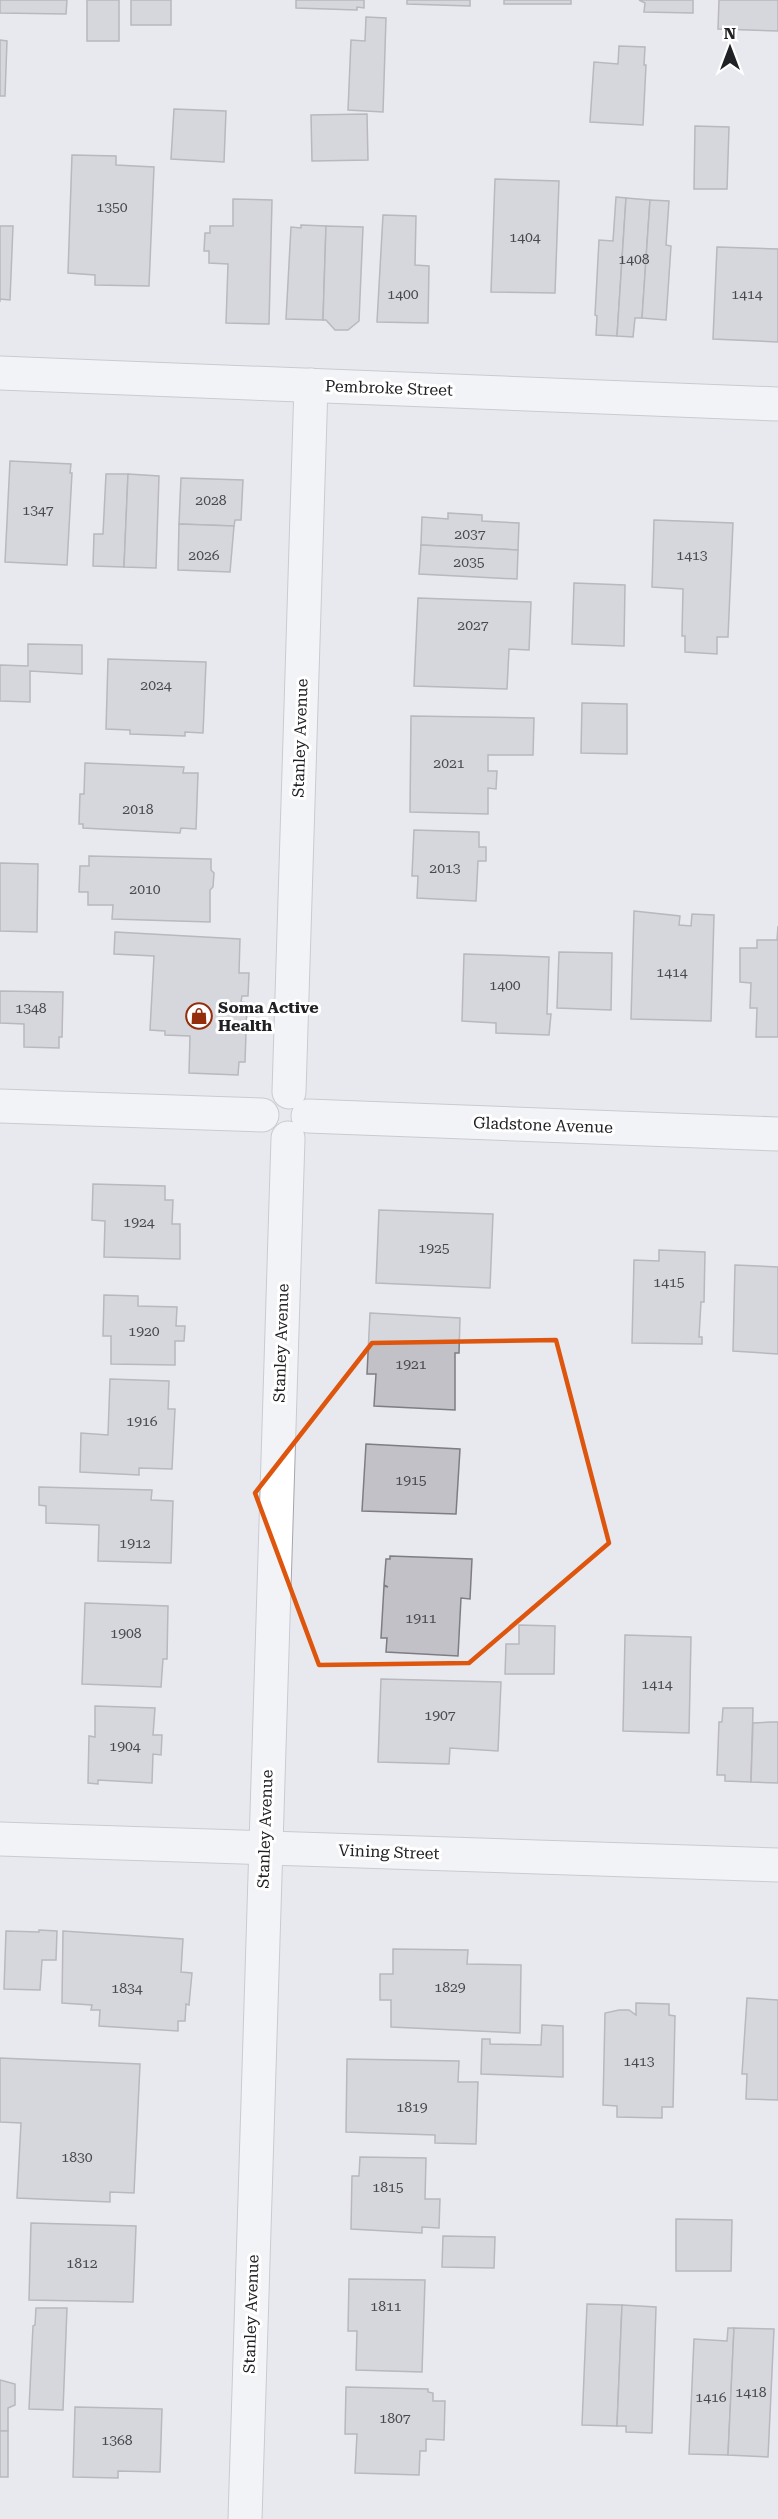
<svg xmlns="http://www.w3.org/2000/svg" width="778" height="2519" font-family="'Roboto Serif',serif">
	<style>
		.building { fill: #c2c1c7; stroke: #7e7d83; stroke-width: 1.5 }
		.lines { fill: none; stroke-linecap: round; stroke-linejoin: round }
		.street-casing { stroke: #a4a6ac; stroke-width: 35 }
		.street { stroke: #fff; stroke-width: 33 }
		.marked { fill: none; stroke: #de560d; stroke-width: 4.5; stroke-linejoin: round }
		.labels { text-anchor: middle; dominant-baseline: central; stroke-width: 6; stroke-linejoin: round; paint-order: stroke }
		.number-label { font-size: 14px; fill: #48494d }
		.street-label { font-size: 16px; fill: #202124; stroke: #fff }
		.poi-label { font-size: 16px; font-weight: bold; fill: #202124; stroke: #fff; text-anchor: start }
	</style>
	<rect width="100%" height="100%" fill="#e7e9ef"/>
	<g class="building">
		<path d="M0,0h67l-1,14 -66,-1z"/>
		<rect x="87" y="0" width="32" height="41"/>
		<rect x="131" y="0" width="40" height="25"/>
		<path d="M296,0h68v8l-7,-1v3l-61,-2z"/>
		<path d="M407,0h63v6l-63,-2z"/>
		<rect x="504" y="0" width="67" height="4"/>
		<path d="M639,0h54v13l-49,-1 1,-9z"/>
		<path d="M719,0h59v31l-60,-2z"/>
		<path d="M366,17l20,1 -3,94 -35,-2 3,-70 14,1z"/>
		<path d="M0,40l7,1 -2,55h-5z"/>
		<path d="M619,46l26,1 -1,18h2l-3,60 -53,-3 4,-60 24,2z"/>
		<path d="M174,109l52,2 -2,51 -53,-3z"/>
		<path d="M367,114l1,46 -56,1 -1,-46z"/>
		<path d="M695,126l34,1 -2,62h-33z"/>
		<path d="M72,155l44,1v9l38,2 -5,119 -54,-1v-10l-27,-2z"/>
		<path d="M495,179l64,2 -4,112 -64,-1z"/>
		<path d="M616,197l10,1 -9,138 -21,-1 1,-19 -2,-1 4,-75 14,1z"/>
		<path d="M626,198l24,2 -8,118h-7l-2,19 -16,-1z"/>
		<path d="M233,199l39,1 -3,124 -43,-1 2,-59 -19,-1v-12h-5l1,-18h5v-7h23z"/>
		<path d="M650,200l19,1 -3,44 5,1 -5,74 -24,-2z"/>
		<path d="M383,215l33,1 -1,49 14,1 -1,57 -51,-1z"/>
		<path d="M301,225l25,1 -3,94 -37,-1 5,-92 10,1z"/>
		<path d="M0,226h13l-3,74 -10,-1v3z"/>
		<path d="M326,226l37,1 -4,94 -11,9h-13l-9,-10h-3z"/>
		<path d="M717,247l61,2v93l-65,-3z"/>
		<path d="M10,461l61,3 -1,9h2l-5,92 -62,-3z"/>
		<path d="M106,474h22l-4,93 -31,-1 1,-32h9z"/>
		<path d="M128,474l31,2 -3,92 -32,-1z"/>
		<path d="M181,478l62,2 -2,40h-6l-1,6 -55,-2z"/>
		<path d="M448,513l34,2v6l37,2 -1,27 -97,-5 1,-28 26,2z"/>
		<path d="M654,520l79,3 -5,114h-11v17l-32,-2v-16h-3l1,-47 -31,-2z"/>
		<path d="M179,524l55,2 -4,46 -52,-2z"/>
		<path d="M421,545l97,5 -1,29 -98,-5z"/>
		<path d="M574,583l51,2 -1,61 -52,-2z"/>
		<path d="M418,598l113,4 -2,48 -20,-1 -2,40 -93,-3z"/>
		<path d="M28,644l54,1v29l-52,-3v31l-30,-1v-36l28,1z"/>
		<path d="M108,659l98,3 -3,71 -18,-1v4l-55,-2v-4l-24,-1z"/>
		<path d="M582,703l45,1v50l-46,-1z"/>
		<path d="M411,716l123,2 -1,37h-45v16h9l-1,18 -8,-1v26l-78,-2z"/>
		<path d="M85,763l99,4 -1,6h15l-2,56 -15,-1 -1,5 -97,-5v-4h-4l1,-30h4z"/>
		<path d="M414,830l65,2v15h7v14h-8l-2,40 -59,-3 1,-22h-6z"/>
		<path d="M89,856l122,3v11l3,3 -1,14 -3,3v32l-98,-3 1,-14h-25v-13h-9l1,-26h9z"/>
		<path d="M0,863l38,1 -1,68 -37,-1z"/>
		<path d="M634,911l46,5 -1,9 12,1 1,-12 22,1 -3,106 -80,-2z"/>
		<path d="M778,926v111h-22l1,-29h-7l1,-25 -11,-1v-34h17v-8h20z"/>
		<path d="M115,932l125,7 -1,34h10l-1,23h-6l-1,6 6,1 -2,59h-6l-1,13 -49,-2 1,-37 -25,-1v-4l-15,-1 4,-74 -40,-2z"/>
		<path d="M559,952l53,1 -1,57 -54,-2z"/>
		<path d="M464,954l85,3 -2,57h4l-2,21 -53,-2v-10l-34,-2z"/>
		<path d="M0,991l63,1 -1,45h-3v11l-35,-1v-23l-24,-1z"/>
		<path d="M93,1184l72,2v14h8l-1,24h8v35l-76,-2 1,-36 -13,-1z"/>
		<path d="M379,1210l114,4 -3,74 -114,-5z"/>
		<path d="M659,1250l46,2 -1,50h-3l-2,35h3v7l-70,-1 2,-83 25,1z"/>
		<path d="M735,1265l43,2v87l-45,-3z"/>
		<path d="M104,1295l34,1v10l39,1 -1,19h9l-1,15h-9v24l-64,-1v-28h-8z"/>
		<path d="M370,1313l90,5 -1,35h-4v57l-81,-4 2,-32h-9z"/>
		<path d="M110,1379l59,2 -1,28h7l-3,60 -33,-1v7l-59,-3 1,-39 27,2z"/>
		<path d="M366,1444l94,5 -4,65 -94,-3z"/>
		<path d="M39,1487l113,3 -1,10 22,1 -2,62 -73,-2 1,-36 -53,-2v-17l-7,-1z"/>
		<path d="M390,1556l82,3 -2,40 -9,-1 -3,58 -72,-4 1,-14h-6l3,-52 4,1 -4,-2 2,-26h4z"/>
		<path d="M85,1603l83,3 -1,53h-4l-2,28 -79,-3z"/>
		<path d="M519,1625l36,1 -1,48h-49l1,-30h13z"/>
		<path d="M625,1635l66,2 -2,96 -66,-2z"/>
		<path d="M381,1679l120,3 -3,69 -48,-3 -1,16 -71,-2z"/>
		<path d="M95,1706l60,2 -2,27h9l-1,20 -8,-1 -1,29 -54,-3v4l-10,-1 1,-47 6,1z"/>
		<path d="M723,1708h30l-2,74 -26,-1v-6h-8l2,-53h3z"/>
		<path d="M771,1722h7v61l-27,-1 2,-59z"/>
		<path d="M39,1930l18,1 -1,29h-14l-2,30 -36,-1 2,-58 33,1z"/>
		<path d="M63,1931l120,8 -2,33 11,1 -3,32 -3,-1 -1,17h-7v10l-79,-5 1,-16h-9l1,-5 -30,-2z"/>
		<path d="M393,1949l75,1 -1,14 54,1 -1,68 -129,-6v-27h-11v-26h13z"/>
		<path d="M747,1998l31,2v100l-32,-1 1,-25h-5z"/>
		<path d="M636,2003l33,1v11l6,1 -2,91h-11v11l-45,-1v-11l-14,-1 2,-92 14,-3h10l7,5z"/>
		<path d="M542,2025l21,1v51l-82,-3 1,-35h8v5l51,1z"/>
		<path d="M0,2058l140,6 -6,129 -24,-1v10l-93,-4 4,-75 -21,-1z"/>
		<path d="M347,2059l112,2 -1,21h20l-2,62 -41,-1v-8l-89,-3z"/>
		<path d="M360,2157l66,1 -1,41h15l-1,29 -17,-1v6l-71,-4 1,-53h7z"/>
		<path d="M676,2219l56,1 -1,51h-55z"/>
		<path d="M31,2223l105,3 -3,76 -104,-2z"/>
		<path d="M443,2236l52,1 -1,31 -52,-1z"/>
		<path d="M349,2279l76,1 -3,92 -66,-2 1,-39h-9z"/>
		<path d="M587,2304l35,1 -5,121 -35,-1z"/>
		<path d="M622,2305l34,2 -4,126 -26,-1v-6h-9z"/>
		<path d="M36,2308h31l-4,102 -34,-1 4,-83 2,-1z"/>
		<path d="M728,2328h6l-6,127 -39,-1 5,-115 33,2z"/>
		<path d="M734,2328l40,1 -6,128 -40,-2z"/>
		<path d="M0,2380l15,4v21l-7,3v23h-8z"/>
		<path d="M346,2387l82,2v3l5,1v8h12l-1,39 -18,-1v12h-6l-1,24 -64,-2 2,-39h-12z"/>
		<path d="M75,2407l87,2 -2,63 -42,-1v7l-45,-1z"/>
		<rect x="0" y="2431" width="8" height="46"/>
	</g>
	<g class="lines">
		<g class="street-casing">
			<g id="street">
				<path d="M0,373l778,31"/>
				<path d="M289,1092l22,-707"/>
				<path d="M0,1106l262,9"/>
				<path d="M308,1116l470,18"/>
				<path d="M0,1839l778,26"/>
				<path d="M245,2519l43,-1381"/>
			</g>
		</g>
		<use href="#street" class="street"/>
	</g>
	<path d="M0 0H778V2519H0ZM556,1340l53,203 -140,120 -150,2 -64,-172 117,-150z" fill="#e7e9ef" fill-opacity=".55" fill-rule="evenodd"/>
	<path class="marked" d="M556,1340l53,203 -140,120 -150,2 -64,-172 117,-150z"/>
	<defs>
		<g id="shop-ring" transform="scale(1.35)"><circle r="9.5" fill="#fff" stroke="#942d0b" stroke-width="1.5"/><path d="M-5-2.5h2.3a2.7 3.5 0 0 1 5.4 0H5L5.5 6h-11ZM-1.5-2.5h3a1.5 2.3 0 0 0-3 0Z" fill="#942d0b"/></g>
	</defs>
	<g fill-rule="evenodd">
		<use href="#shop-ring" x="199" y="1016"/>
	</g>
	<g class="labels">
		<g class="number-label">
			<text x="112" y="207">1350</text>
			<text x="525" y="237">1404</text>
			<text x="634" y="259">1408</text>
			<text x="403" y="294">1400</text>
			<text x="747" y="294">1414</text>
			<text x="211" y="500">2028</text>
			<text x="38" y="510">1347</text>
			<text x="470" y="534">2037</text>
			<text x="204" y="555">2026</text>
			<text x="692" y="555">1413</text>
			<text x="469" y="562">2035</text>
			<text x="473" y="625">2027</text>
			<text x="156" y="685">2024</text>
			<text x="449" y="763">2021</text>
			<text x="138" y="809">2018</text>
			<text x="445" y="868">2013</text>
			<text x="145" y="889">2010</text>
			<text x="672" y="972">1414</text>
			<text x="505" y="985">1400</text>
			<text x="31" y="1008">1348</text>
			<text x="139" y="1222">1924</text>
			<text x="434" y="1248">1925</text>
			<text x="669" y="1282">1415</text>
			<text x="144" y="1331">1920</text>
			<text x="411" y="1364">1921</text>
			<text x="142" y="1421">1916</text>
			<text x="411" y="1480">1915</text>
			<text x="135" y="1543">1912</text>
			<text x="421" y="1618">1911</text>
			<text x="126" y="1633">1908</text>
			<text x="657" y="1684">1414</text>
			<text x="440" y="1715">1907</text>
			<text x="125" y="1746">1904</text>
			<text x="450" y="1987">1829</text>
			<text x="127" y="1988">1834</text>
			<text x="639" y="2061">1413</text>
			<text x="412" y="2107">1819</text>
			<text x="77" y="2157">1830</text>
			<text x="388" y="2187">1815</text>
			<text x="82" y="2263">1812</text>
			<text x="386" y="2306">1811</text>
			<text x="751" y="2392">1418</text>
			<text x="711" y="2397">1416</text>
			<text x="395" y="2418">1807</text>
			<text x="117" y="2440">1368</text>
		</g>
		<g class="street-label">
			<text transform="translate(389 388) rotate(2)">Pembroke Street</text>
			<text transform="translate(300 738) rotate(-88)">Stanley Avenue</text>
			<text transform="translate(543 1125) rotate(2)">Gladstone Avenue</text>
			<text transform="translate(281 1343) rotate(-88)">Stanley Avenue</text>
			<text transform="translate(265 1829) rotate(-88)">Stanley Avenue</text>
			<text transform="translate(389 1852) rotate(2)">Vining Street</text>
			<text transform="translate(251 2314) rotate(-88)">Stanley Avenue</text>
		</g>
		<g class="poi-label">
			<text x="218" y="1007">Soma Active<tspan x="218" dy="18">Health</tspan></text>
		</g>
	</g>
	<g transform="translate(730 48)" stroke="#ffffff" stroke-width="4.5" paint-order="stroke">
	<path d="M0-4.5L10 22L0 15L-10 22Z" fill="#202124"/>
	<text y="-9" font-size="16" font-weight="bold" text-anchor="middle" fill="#202124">N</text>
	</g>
</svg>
